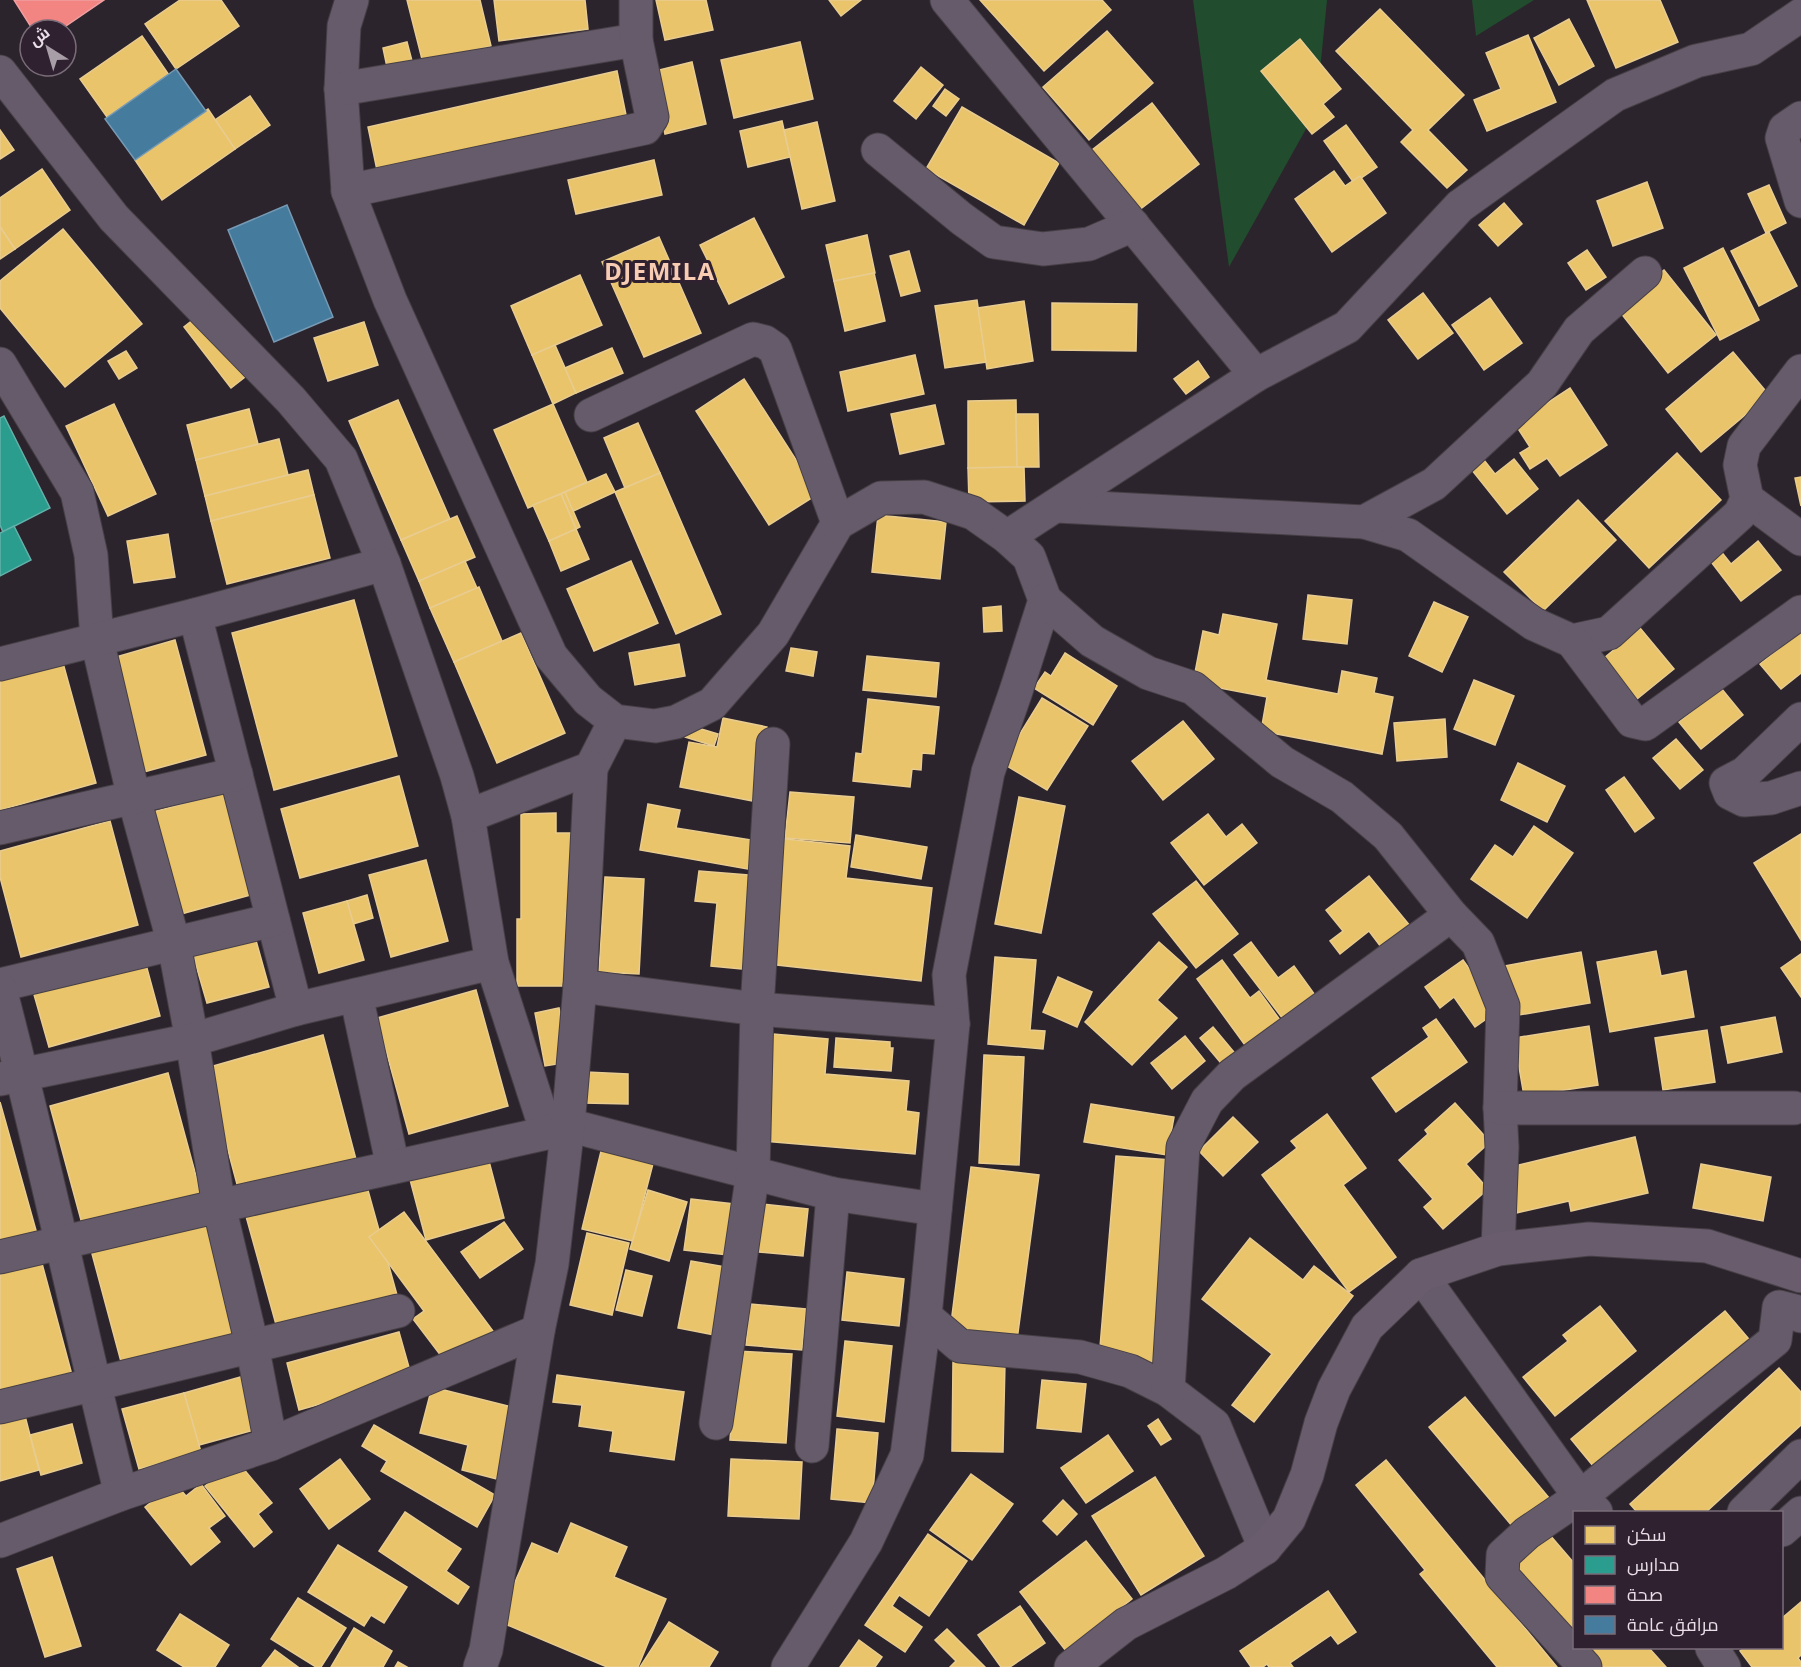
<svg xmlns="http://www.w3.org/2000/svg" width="1801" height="1667" font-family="'Noto Sans',Cairo,sans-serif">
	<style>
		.green { fill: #214c2e }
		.homes { fill: #e9c46a; stroke: #e9cc90; stroke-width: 1.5 }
		.schools { fill: #2a9d8f; stroke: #64b1aa; stroke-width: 1.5 }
		.health { fill: #f28482; stroke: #f09fa1; stroke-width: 1.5 }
		.public { fill: #457b9d; stroke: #7699b4; stroke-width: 1.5 }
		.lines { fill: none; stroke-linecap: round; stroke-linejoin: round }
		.street-casing { stroke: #463f46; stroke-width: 35 }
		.secondary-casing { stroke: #463f46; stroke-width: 35 }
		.street { stroke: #665b6a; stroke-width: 33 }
		.secondary { stroke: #685c6d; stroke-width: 33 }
		.labels { text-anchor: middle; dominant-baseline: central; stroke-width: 6; stroke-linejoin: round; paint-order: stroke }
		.district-label { font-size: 24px; font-weight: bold; letter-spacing: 1.5px; fill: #f8ccb3; stroke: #302130 }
	</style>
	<rect width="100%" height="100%" fill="#2c242c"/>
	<g class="green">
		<path d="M1193,0h134l-11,111 -87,156z"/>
		<path d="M1472,0h62l-58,36z"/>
	</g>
	<g class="homes">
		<path d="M180,0h41l18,26 -63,43 -31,-45z"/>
		<path d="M407,0h73l11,46 -68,17z"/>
		<path d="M494,0h91l3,29 -89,12z"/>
		<path d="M656,0h50l7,30 -48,10z"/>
		<path d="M829,0h32l-20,16z"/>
		<path d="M980,0h122l9,10 -67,61z"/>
		<path d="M1587,0h73l18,42 -62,26z"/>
		<path d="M1380,9l84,86 -36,35 39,40 -20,18 -46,-46 12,-12 -77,-79z"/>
		<path d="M1569,19l25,47 -35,19 -25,-47z"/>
		<path d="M1107,31l46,52 -64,57 -46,-53z"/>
		<path d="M1528,35l28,67 -69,29 -13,-31 27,-11 -15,-36z"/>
		<path d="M142,36l27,39 -62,42 -27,-38z"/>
		<path d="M1300,39l41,50 -18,15 11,13 -22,17 -51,-63z"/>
		<path d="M407,42l5,19 -25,6 -4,-19z"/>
		<path d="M800,42l13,57 -79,19 -13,-58z"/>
		<path d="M692,62l14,62 -41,10 -14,-62z"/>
		<path d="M921,67l22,18 -27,34 -22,-18z"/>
		<path d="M617,71l9,44 -249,55 -9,-43z"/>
		<path d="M945,89l14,10 -13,17 -13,-10z"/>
		<path d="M250,96l20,29 -35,24 -20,-29z"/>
		<path d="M1152,103l47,61 -65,50 -47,-60z"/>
		<path d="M962,107l97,56 -35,62 -98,-56z"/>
		<path d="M208,109l27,40 -73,51 -27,-40z"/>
		<path d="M782,121l8,36 -42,10 -8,-36z"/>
		<path d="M817,122l18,79 -33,8 -18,-79z"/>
		<path d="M1346,125l31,42 -23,16 -30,-42z"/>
		<path d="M0,130l14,20 -14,9z"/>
		<path d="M654,160l8,35 -86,19 -8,-34z"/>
		<path d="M42,169l28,41 -55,39 -15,-22v-29z"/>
		<path d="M1334,171l11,15 15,-10 26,37 -54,39 -37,-53z"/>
		<path d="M1647,182l16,46 -50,18 -16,-45z"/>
		<path d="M1769,185l17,38 -20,10 -18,-39z"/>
		<path d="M1504,203l18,21 -24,22 -19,-21z"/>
		<path d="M754,218l30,59 -55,27 -29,-59z"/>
		<path d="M0,227l15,22 -15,10z"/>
		<path d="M63,229l79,95 -77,63 -65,-79v-27z"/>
		<path d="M1769,232l28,54 -38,20 -28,-55z"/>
		<path d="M867,235l8,38 -41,8 -8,-36z"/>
		<path d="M659,237l42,96 -57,24 -42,-95z"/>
		<path d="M1723,248l36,72 -39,20 -36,-72z"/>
		<path d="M1587,250l19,27 -20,13 -18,-27z"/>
		<path d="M909,251l11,40 -19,5 -11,-40z"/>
		<path d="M1664,270l52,65 -48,38 -52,-66z"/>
		<path d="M874,273l11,48 -40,10 -11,-50z"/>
		<path d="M580,275l22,50 -70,30 -21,-49z"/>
		<path d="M1423,293l30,40 -35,26 -30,-39z"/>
		<path d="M1490,298l32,45 -38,27 -32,-45z"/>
		<path d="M977,300l9,62 -41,6 -10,-62z"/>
		<path d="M1024,301l9,60 -46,8 -9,-61z"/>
		<path d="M1052,303l85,1 -1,47 -84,-1z"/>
		<path d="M203,312l47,61 -19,15 -47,-61z"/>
		<path d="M364,322l14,43 -50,16 -14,-43z"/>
		<path d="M555,345l21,48 -23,11 -21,-49z"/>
		<path d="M612,348l11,25 -47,20 -11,-25z"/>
		<path d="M126,351l11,17 -18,11 -11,-18z"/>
		<path d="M1733,352l36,43 -68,57 -35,-43z"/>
		<path d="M915,355l9,39 -76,17 -8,-39z"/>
		<path d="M1198,361l11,16 -23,17 -12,-15z"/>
		<path d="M744,379l74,115 -49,31 -73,-114z"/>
		<path d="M1570,388l37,57 -47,31 -13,-18 -17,11 -10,-16 10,-6 -15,-23z"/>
		<path d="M398,400l52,119 -49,21 -52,-119z"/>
		<path d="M1016,400l1,67 -49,1v-67z"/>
		<path d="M114,404l42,90 -48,22 -42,-90z"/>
		<path d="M553,404l34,78 -59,26 -34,-78z"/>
		<path d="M935,405l9,39 -44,10 -9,-40z"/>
		<path d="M249,409l9,35 -62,16 -9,-35z"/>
		<path d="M1016,414h22l1,53h-22z"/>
		<path d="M638,423l22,50 -35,15 -21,-50z"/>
		<path d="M279,439l9,36 -83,21 -9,-36z"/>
		<path d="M1677,453l44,47 -72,68 -44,-47z"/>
		<path d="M1514,459l24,30 -31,25 -36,-45 13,-9 11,14z"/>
		<path d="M1024,467l1,34 -56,1 -1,-34z"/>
		<path d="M308,470l6,25 -103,26 -6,-25z"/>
		<path d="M660,473l61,141 -45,20 -61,-142z"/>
		<path d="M606,474l9,18 -46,21 -8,-19z"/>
		<path d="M1801,477v29l-6,-28z"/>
		<path d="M565,492l15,35 -4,2 -15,-35z"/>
		<path d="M561,494l15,35 -27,12 -16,-36z"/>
		<path d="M314,495l16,63 -103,26 -16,-63z"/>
		<path d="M1578,500l38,40 -73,71 -39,-39z"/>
		<path d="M878,515l68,7 -6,57 -68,-7z"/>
		<path d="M457,516l18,41 -56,24 -18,-41z"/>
		<path d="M576,529l13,30 -28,12 -12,-30z"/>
		<path d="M168,534l7,43 -41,6 -7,-42z"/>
		<path d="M1758,541l23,29 -40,31 -32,-42 11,-9 11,14z"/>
		<path d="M465,561l12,27 -47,20 -11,-27z"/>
		<path d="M631,561l27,62 -64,28 -27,-62z"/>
		<path d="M479,587l23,54 -48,21 -24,-54z"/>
		<path d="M1308,595l44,5 -5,44 -44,-5z"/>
		<path d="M354,600l43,156 -123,34 -42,-157z"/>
		<path d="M1434,602l34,15 -26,55 -33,-16z"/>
		<path d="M1001,606l1,25 -18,1 -1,-24z"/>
		<path d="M1223,614l54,10 -11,56 72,14 4,-23 35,7 -3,15 19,4 -11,57 -121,-23 6,-34 -74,-14 10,-52 16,4z"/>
		<path d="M1640,628l34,41 -37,30 -33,-41z"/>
		<path d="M1801,631v42l-20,16 -21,-25z"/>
		<path d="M521,633l44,100 -68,30 -43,-101z"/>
		<path d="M175,640l31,115 -66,18 -31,-114z"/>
		<path d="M679,644l6,32 -50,9 -6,-32z"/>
		<path d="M791,648l26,4 -4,24 -27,-5z"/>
		<path d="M1065,653l52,33 -24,39 -59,-37 11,-16 6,4z"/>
		<path d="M867,656l72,7 -3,34 -73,-7z"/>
		<path d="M63,663l33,120 -96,27v-130z"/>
		<path d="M1474,680l40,16 -19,49 -41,-16z"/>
		<path d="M1721,688l22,27 -42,34 -22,-27z"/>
		<path d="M1042,698l46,28 -41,64 -45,-27z"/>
		<path d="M868,699l71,8 -5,47 -12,-1 -1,17 -9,-1 -2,18 -57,-6 3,-28 6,1z"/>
		<path d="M723,718l44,9 -14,74 -73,-14 9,-45 28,5z"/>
		<path d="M1445,719l2,38 -50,4 -3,-38z"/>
		<path d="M1183,721l31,38 -51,41 -31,-39z"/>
		<path d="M688,725l30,9 -4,12 -29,-9z"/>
		<path d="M1676,739l27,31 -23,19 -27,-31z"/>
		<path d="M1518,763l47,23 -18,36 -46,-22z"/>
		<path d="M399,776l19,70 -118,32 -19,-69z"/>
		<path d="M1624,777l30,41 -19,14 -29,-42z"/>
		<path d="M230,791l28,102 -77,21 -28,-102z"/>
		<path d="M790,792l64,5 -4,46 -65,-5z"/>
		<path d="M1019,797l46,9 -24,127 -46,-9z"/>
		<path d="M648,804l32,6 -4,18 82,13 -5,29 -113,-20z"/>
		<path d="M556,813v20h17l1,80h-8v73h-49v-67h4v-105z"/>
		<path d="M1208,814l18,23 16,-13 15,19 -53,42 -33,-42z"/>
		<path d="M110,821l28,104 -117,32 -21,-80v-26z"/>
		<path d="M1534,826l39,27 -46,65 -56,-39 24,-34 18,12z"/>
		<path d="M1801,834v106l-47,-77z"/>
		<path d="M856,835l71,12 -6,32 -70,-12z"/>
		<path d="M777,838l73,8 -4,32 86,10 -11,93 -153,-17z"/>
		<path d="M426,860l22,81 -57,16 -22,-82z"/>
		<path d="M699,871l62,5 -9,94 -41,-4 6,-63 -22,-2z"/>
		<path d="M1369,876l46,56 -28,23 -18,-24 -29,23 -10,-13 13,-10 -17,-21z"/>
		<path d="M605,877l39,2 -5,95 -40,-2z"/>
		<path d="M1196,881l42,53 -42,34 -43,-54z"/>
		<path d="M367,895l6,23 -20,6 -6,-23z"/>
		<path d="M347,901l17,59 -45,13 -16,-60z"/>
		<path d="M255,937l14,50 -62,16 -14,-48z"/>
		<path d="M1159,942l28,25 -30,33 20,18 -45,47 -47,-43z"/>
		<path d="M1251,942l27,36 16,-12 21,29 -32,24 -49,-64z"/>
		<path d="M1656,951l5,25 25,-5 8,46 -84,15 -13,-70z"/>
		<path d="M1581,952l9,51 -77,13 -9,-50z"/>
		<path d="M1801,954v43l-20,-29z"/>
		<path d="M995,957l41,3 -6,70 15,1 -2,18 -55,-5z"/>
		<path d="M1222,960l28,38 9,-7 26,36 -35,25 -53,-73z"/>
		<path d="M1463,960l36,50 -24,17 -21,-30 -14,11 -15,-21z"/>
		<path d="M145,961l15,55 -111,31 -16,-56z"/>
		<path d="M1058,977l34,15 -15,35 -34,-15z"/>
		<path d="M476,990l32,116 -99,28 -32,-116z"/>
		<path d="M559,1008l11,54 -25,4 -10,-53z"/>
		<path d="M1775,1017l7,35 -54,11 -7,-36z"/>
		<path d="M1436,1019l31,43 -71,50 -24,-34 57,-41 -6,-9z"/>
		<path d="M1589,1026l9,59 -74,11 -10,-58z"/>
		<path d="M1213,1027l25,30 -13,11 -25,-30z"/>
		<path d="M1707,1030l8,52 -52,8 -8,-52z"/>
		<path d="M773,1034l55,5 -3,35 84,7 -3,30 13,2 -4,41 -152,-13z"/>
		<path d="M323,1035l35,132 -117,32 -35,-131z"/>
		<path d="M1185,1036l20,25 -33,28 -21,-26z"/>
		<path d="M836,1038l54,4v6h3l-2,23 -57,-4z"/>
		<path d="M984,1055l40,2 -5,108 -40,-2z"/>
		<path d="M586,1072l42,2v30l-44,-1z"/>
		<path d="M168,1073l34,125 -118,33 -34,-125z"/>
		<path d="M0,1102l37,132 -37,10z"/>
		<path d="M1455,1103l35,39 -24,22 22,25 -45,40 -19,-22 9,-8 -34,-39 29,-26 -3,-4z"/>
		<path d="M1091,1104l83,13 -7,38 -83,-13z"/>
		<path d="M1327,1114l39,54 -23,17 53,72 -47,35 -87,-117 35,-27 -6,-7z"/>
		<path d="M1233,1117l25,25 -35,34 -24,-25z"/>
		<path d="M1635,1137l13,56 -77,18 -2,-10 -53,12 -10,-45z"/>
		<path d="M604,1139l52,13 -23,89 -51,-12z"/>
		<path d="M486,1150l18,68 -78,22 -18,-68z"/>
		<path d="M1116,1156l56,4 -16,203 -57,-4z"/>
		<path d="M1701,1164l70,13 -8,44 -70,-13z"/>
		<path d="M971,1167l68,8 -22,165 -67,-9z"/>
		<path d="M364,1176l33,119 -120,33 -33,-119z"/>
		<path d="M648,1190l39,12 -18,59 -39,-12z"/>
		<path d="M691,1199l52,6 -6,51 -53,-6z"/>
		<path d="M754,1203l54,6 -5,47 -54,-5z"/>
		<path d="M404,1212l92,123 -45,34 -38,-50 11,-8 -55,-74z"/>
		<path d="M205,1219l32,118 -114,32 -32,-119z"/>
		<path d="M504,1222l19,27 -43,29 -19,-26z"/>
		<path d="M587,1233l42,10 -17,72 -42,-10z"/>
		<path d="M1250,1238l53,42 11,-14 39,30 -99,126 -22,-17 40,-51 -70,-55z"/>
		<path d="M40,1256l32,119 -72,20v-128z"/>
		<path d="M691,1261l41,7 -12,68 -42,-8z"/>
		<path d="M626,1270l26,6 -10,40 -26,-6z"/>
		<path d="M847,1272l57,7 -5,47 -57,-6z"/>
		<path d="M750,1304l56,5 -4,41 -56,-5z"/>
		<path d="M1600,1306l36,45 -81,65 -32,-39 45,-36 -5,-6z"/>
		<path d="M1725,1311l28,33 -155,128 -27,-33z"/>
		<path d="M399,1332l13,46 -113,32 -12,-47z"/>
		<path d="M845,1341l47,5 -8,76 -47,-6z"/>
		<path d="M736,1351l56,3 -6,89 -56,-3z"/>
		<path d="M953,1362h52l-2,90 -51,-1z"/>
		<path d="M1779,1368l22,24v33l-95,87h-69l-7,-8z"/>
		<path d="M557,1375l127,17 -10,68 -64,-9 3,-20 -34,-5 3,-21 -29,-3z"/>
		<path d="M244,1376l14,53 -59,16 -15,-52z"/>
		<path d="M1042,1380l44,4 -5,48 -44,-4z"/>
		<path d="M432,1387l84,21 -19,71 -35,-9 6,-25 -48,-12z"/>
		<path d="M184,1393l17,59 -62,17 -17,-60z"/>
		<path d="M1465,1397l84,101 -36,29 -84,-100z"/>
		<path d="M24,1412l15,58 -39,11v-62z"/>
		<path d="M1158,1419l13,20 -10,6 -13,-19z"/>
		<path d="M72,1424l10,39 -41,12 -11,-40z"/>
		<path d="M374,1425l121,70 -18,32 -96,-56 6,-10 -25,-15z"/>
		<path d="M837,1429l41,4 -6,70 -41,-4z"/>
		<path d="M1108,1435l25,36 -47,32 -25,-35z"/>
		<path d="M340,1459l30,40 -41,30 -29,-40z"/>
		<path d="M731,1459l71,3 -3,57 -71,-3z"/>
		<path d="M1386,1460l171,207h-60l-77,-93 5,-4 -69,-85z"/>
		<path d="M237,1461l35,42 -14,11 14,18 -18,15 -49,-61z"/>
		<path d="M971,1474l42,30 -41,56 -42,-30z"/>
		<path d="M1155,1477l49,79 -63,39 -49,-79z"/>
		<path d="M175,1483l11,13 15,-12 24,32 -16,12 11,14 -29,23 -46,-58z"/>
		<path d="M1063,1500l14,14 -20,21 -14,-14z"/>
		<path d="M405,1512l56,37 -15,22 23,16 -11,17 -79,-53z"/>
		<path d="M571,1523l56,24 -13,30 52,22 -28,68h-31l-109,-46 34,-78 26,11z"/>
		<path d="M928,1534l39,27 -38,55 -30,-21 -7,11 30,21 -17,25 -40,-27z"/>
		<path d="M1549,1534l25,29v72l-61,-70z"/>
		<path d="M1086,1541l46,58 -66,52 -46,-59z"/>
		<path d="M338,1545l69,42 -23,36 -13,-8 -7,11 -56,-34z"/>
		<path d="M52,1557l29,89 -36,11 -28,-88z"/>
		<path d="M1328,1591l28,41 -18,12 -7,-9 -41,28 3,4h-24l-2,-3 -4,3h-12l-11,-16z"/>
		<path d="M298,1598l48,30 -25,39h-5l-45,-28z"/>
		<path d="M1801,1602v53l-3,3 3,4v5h-49l-12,-16 4,-3h38v-30z"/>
		<path d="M1020,1606l25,37 -35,24h-9l-23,-32z"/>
		<path d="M180,1614l49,31 -14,22h-31l-27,-17z"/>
		<path d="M669,1622l49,30 -9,15h-69z"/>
		<path d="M354,1628l38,23 -9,16h-52z"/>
		<path d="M947,1629l38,38h-35l6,-6 -21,-21z"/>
		<path d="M859,1640l23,17 -7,10h-35z"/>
		<path d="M1586,1648h63l17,19h-63z"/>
		<path d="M275,1650l23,17h-36z"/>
		<path d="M398,1662l9,5h-12z"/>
	</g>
	<g class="schools">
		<path d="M4,416l46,92 -47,24 -3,-7v-107z"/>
		<path d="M14,526l17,34 -31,16v-43z"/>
	</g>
	<path class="health" d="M14,0h90l-44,30h-27z"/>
	<g class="public">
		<path d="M176,69l30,42 -71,49 -30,-41z"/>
		<path d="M287,205l46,112 -59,25 -46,-112z"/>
	</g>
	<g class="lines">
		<g class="street-casing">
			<g id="street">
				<path d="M352,0l-8,26 -3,63 7,102 42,109 161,356 37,44 27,21 40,5 21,-4 36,-18 61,-70 65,-111 43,-25 43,-1 49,16 34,24 22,20 16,43 -29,91 -28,81 -39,203 4,49 -28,292 -18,139 -41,87 -78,125"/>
				<path d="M947,0l309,375"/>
				<path d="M0,72l114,146 177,182 50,59 43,105 73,212 11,40 24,147 55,170"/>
				<path d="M341,89l295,-49"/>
				<path d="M1801,118l-16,11 -3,9 19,63"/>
				<path d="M878,150l84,69 32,23 49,7 46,-5 44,-19"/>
				<path d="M348,191l297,-63 7,-11 -16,-77v-40"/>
				<path d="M0,364l77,128 14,63 6,85 37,158 40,146 18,96 27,166 33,139 19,99"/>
				<path d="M591,415l162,-76 12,3 10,7 63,174"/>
				<path d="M1747,499l54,40"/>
				<path d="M1057,506l307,16 44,13 126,89 38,17 37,-8 131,-119 7,-15 -7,-34 4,-19 57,-75"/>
				<path d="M1364,522l70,-38 108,-100 37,-54 66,-57"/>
				<path d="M1007,537l249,-162 91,-48 113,-121 155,-111 81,-34 55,-12 50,-34"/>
				<path d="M1045,600l47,41 56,32 45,15 89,74 60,35 46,39 63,79 27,28 25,63 -3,102 2,39 -4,102"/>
				<path d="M195,615l101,394"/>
				<path d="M1572,641l60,80 13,3 156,-112"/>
				<path d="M0,664l195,-49 189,-51"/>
				<path d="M1801,719l-56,54 -19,10 4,10 14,7 27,-2 30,-10"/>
				<path d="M468,816l123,-48 24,-47"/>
				<path d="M0,828l236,-54"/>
				<path d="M0,985l273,-65"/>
				<path d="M580,986l177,23 196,15"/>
				<path d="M0,989c44,167 79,337 121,505"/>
				<path d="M356,995l37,172"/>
				<path d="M0,1079l192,-39 104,-31 196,-46"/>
				<path d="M1500,1108h294"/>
				<path d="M0,1257l219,-51 328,-73 21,-8 265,69 102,15"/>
				<path d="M1421,1275l159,222 16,15"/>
				<path d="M925,1316l35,30 120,11 50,14 38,19 46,35 51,123"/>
				<path d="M1168,1390l15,-243 24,-46 25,-26 219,-160"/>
				<path d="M0,1407l398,-96"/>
				<path d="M716,1423l37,-251 4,-163 16,-265"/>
				<path d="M812,1446l21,-252"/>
				<path d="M1744,1512l57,-56"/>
				<path d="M1782,1530l19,-17"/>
				<path d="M0,1541l121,-47 150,-50 267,-113"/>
				<path d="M1712,1648l12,19"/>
				<path d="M480,1667l6,-17 52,-319 14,-67 16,-139 12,-139 11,-218"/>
				<path d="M1585,1667l-83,-91 1,-21 24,-22 53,-36 195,-157 4,-33 16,4 6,5"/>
			</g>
		</g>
		<g class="secondary-casing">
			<path id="secondary" d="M1071,1667l55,-43 100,-51 39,-25 24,-29 18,-44 14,-52 13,-34 33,-62 54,-52 77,-26 91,-10 118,7 94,30"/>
		</g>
		<use href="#street" class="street"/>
		<use href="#secondary" class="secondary"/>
	</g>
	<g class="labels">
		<g class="district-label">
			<text x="660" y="270">DJEMILA</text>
		</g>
	</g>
	<rect x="1573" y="1511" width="210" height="138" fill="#302130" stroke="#7a6d7a" stroke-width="1.5"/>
	<rect x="1585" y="1526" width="30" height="18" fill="#e9c46a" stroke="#7a6d7a" stroke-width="1.5"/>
	<text x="1627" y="1541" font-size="18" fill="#eadfe9">سكن</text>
	<rect x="1585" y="1556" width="30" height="18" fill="#2a9d8f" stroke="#7a6d7a" stroke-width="1.5"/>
	<text x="1627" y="1571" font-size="18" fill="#eadfe9">مدارس</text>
	<rect x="1585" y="1586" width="30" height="18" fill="#f28482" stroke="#7a6d7a" stroke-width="1.5"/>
	<text x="1627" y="1601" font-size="18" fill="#eadfe9">صحة</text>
	<rect x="1585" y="1616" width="30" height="18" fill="#457b9d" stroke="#7a6d7a" stroke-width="1.5"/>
	<text x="1627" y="1631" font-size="18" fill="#eadfe9">مرافق عامة</text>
	<g transform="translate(48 48) rotate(323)"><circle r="28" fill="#302130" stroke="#7a6d7a" stroke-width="1.5"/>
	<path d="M0-4.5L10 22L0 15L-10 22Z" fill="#a89ea7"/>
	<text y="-9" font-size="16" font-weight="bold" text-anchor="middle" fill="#eadfe9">ش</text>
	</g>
</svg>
